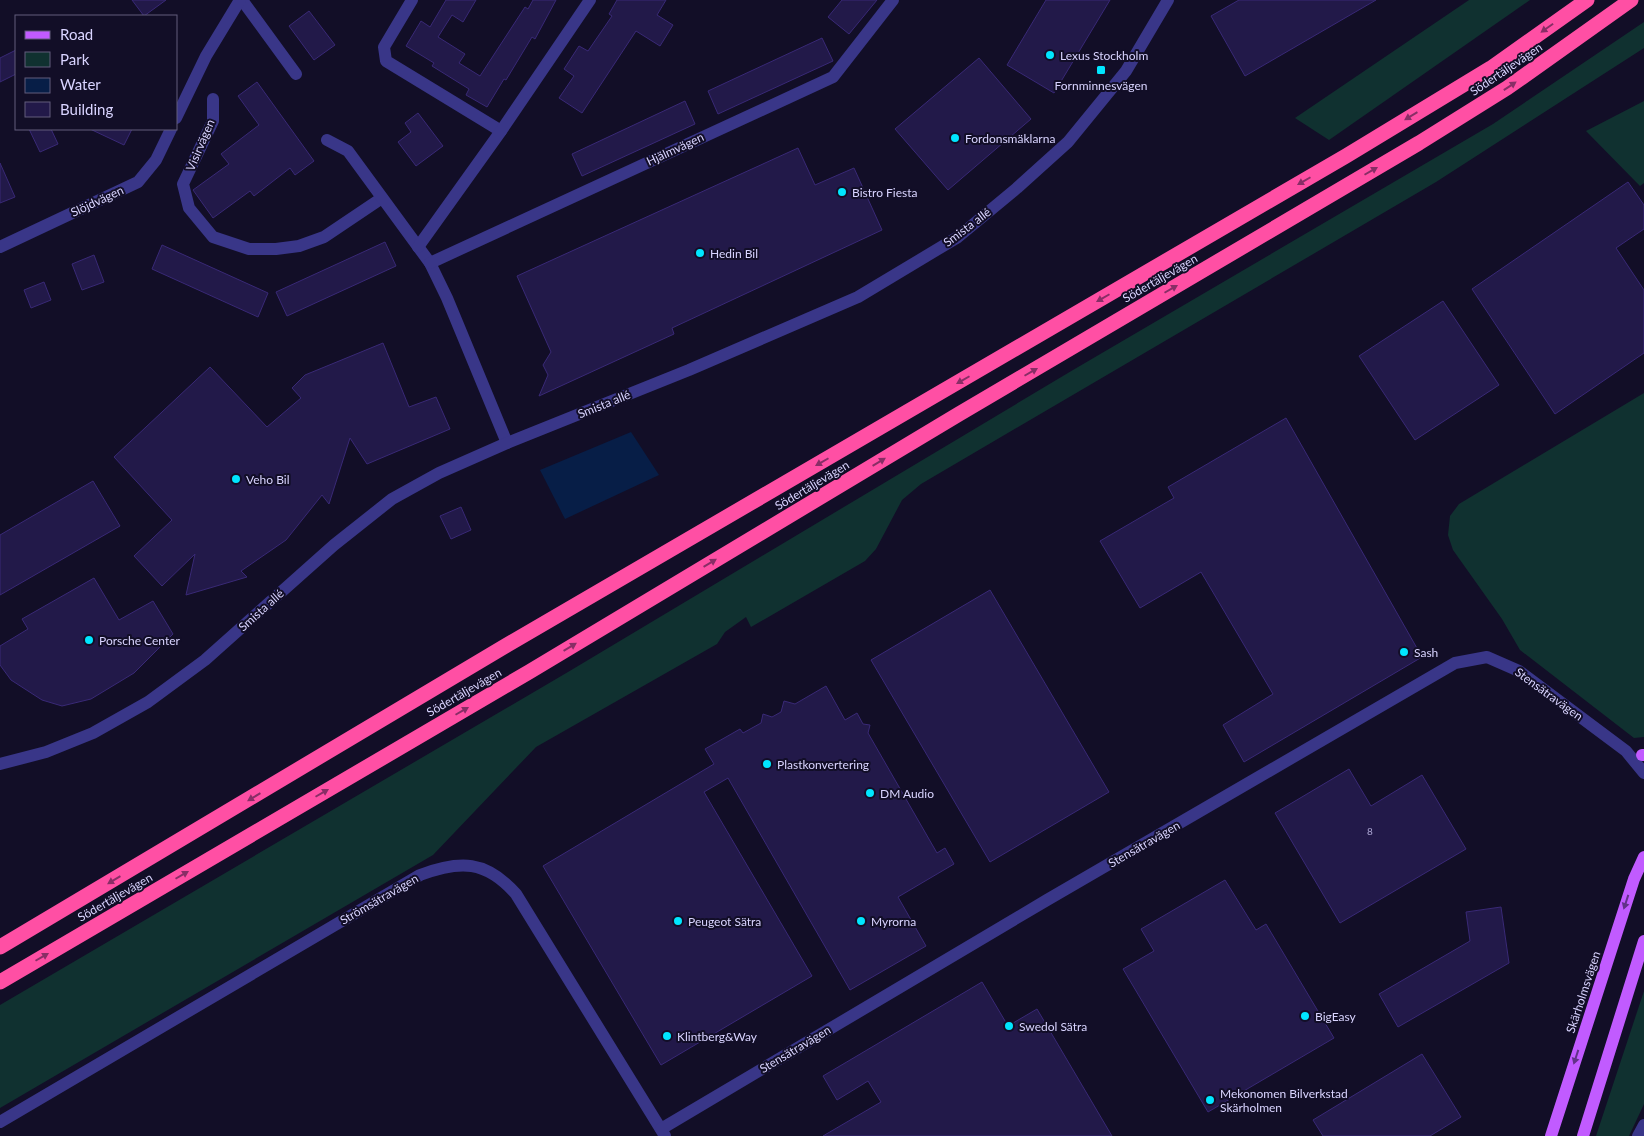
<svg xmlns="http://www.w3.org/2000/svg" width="1644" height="1136" font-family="Lato,sans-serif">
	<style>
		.green { fill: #103130 }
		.water { fill: #071e47 }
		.building { fill: #221949; stroke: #392976 }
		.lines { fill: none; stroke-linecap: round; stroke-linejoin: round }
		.minor { stroke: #393688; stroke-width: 12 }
		.major { stroke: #c15bff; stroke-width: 12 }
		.highway { stroke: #ff4fa4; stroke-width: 15 }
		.oneway { fill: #882e66 }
		.oneway2 { fill: #613188 }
		.poi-dot { fill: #00e6ff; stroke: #120e27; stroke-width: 2 }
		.labels { text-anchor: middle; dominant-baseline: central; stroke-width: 4; stroke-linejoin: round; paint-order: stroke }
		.number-label { font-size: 10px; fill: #aba5d2 }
		.poi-label { font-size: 12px; fill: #d9d4ff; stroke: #120e27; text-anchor: start }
		.street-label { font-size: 12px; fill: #d9d4ff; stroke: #120e27 }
	</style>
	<rect width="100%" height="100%" fill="#120e27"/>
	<g class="green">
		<path d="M1469,0h61l-201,140 -34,-22z"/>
		<path d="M1644,22v26l-208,134 -515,302 -19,16 -26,49 -11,12 -114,66 -5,-10 -21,15 -8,12 -181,103 -103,108 -433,253v-103l568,-333 505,-302 420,-246z"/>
		<path d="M1644,101v82l-4,3 -54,-55z"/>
		<path d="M1644,393v344l-10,1 -114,-88 -18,-31 -49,-69 -5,-15 2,-19 9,-12z"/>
		<path d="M1644,991v113l-15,32h-33z"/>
	</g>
	<path class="water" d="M631,432l28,43 -94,44 -25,-49z"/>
	<g class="building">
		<path d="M132,0h34l-22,16z"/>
		<path d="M446,0h30l-13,22 -11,-7 -14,22 27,17 -6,9 21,13 45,-69 3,2 5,-9h23l-21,39 -3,-2 -26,43 -2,-1 -17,28 -21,-12 3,-6 -37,-23 2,-3 -28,-17 15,-25 9,6z"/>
		<path d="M617,0h49l-9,15 16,10 -13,21 -24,-15 -54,82 -23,-15 15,-22 -10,-7 15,-23 9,5 24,-35 -3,-2z"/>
		<path d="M842,0h35l-28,34 -21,-17z"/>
		<path d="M1046,0h64l-56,93 -47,-28z"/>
		<path d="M1239,0h137l-131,76 -34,-60z"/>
		<path d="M309,11l26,34 -21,15 -25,-34z"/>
		<path d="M822,38l11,23 -115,53 -10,-23z"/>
		<path d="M16,50v24l-16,8v-24z"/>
		<path d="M979,58l52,61 -83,71 -53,-61z"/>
		<path d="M257,82l57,79 -19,14 -5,-7 -36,28 -4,-5 -37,27 -20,-28 36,-26 -8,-10 38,-29 -21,-29z"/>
		<path d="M685,101l10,23 -113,52 -10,-22z"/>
		<path d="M418,113l25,33 -27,20 -18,-24 13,-10 -6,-9z"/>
		<path d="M29,129h22l7,15 -18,8z"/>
		<path d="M90,129h42l-8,16z"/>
		<path d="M798,148l17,37 39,-17 28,62 -210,98 2,6 -135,62 9,-21 -5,-10 8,-13 -34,-76z"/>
		<path d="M0,163l15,34 -15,6z"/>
		<path d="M1628,182l16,23v24l-28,19 28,42v63l-89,61 -83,-125z"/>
		<path d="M385,242l11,24 -109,50 -11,-24z"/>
		<path d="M162,245l106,48 -10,24 -106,-48z"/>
		<path d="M94,255l10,27 -22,8 -10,-26z"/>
		<path d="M44,282l7,18 -20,8 -7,-18z"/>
		<path d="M1443,301l56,84 -84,55 -56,-84z"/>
		<path d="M383,343l26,64 27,-10 14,32 -83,35 -17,-26 -21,66 -7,-9 -36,45 -45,31 6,6 -61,18 9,-41 -33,32 -28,-30 38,-36 -58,-63 96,-90 57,60 34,-29 -9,-10 13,-13z"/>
		<path d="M1286,418l136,239 -178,105 -21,-37 50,-31 -72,-122 -61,36 -40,-67 74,-43 -6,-11z"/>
		<path d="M93,481l27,45 -120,69v-60z"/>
		<path d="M461,507l10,23 -20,9 -11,-23z"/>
		<path d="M94,578l25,42 34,-19 20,33 -39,39 -43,26 -29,7 -20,-6 -31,-20 -11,-15v-19l28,-17 -6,-10z"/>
		<path d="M990,590l119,202 -119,70 -119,-202z"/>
		<path d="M826,686l19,34 12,-7 6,11 7,1 -2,8 69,120 8,-5 9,16 -56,33 28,49 -76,44 -122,-212 -24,14 108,184 -151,89 -118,-199 171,-102 -9,-15 35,-20 3,4 18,-10 2,-9 9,3 9,-5 3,-11 11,3z"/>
		<path d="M1349,769l22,37 51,-31 44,74 -126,74 -65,-110z"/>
		<path d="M1225,880l31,50 10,-6 68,114 -126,74 -85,-143 31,-18 -13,-22z"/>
		<path d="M1501,907l8,56 -111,64 -19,-33 91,-53 -4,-29z"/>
		<path d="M982,982l26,44 29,-17 75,127h-289l58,-34 -13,-21 -31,19 -14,-24z"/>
		<path d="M1422,1054l39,63 -31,19h-107l-10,-16z"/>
	</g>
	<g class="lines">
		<g class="minor">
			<path d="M242,0l54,74"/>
			<path d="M412,0l-28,47 2,14 115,70"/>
			<path d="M213,99v22l-30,63 6,24 24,29 36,12h27l23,-3 25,-9 58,-39"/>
			<path d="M176,118l30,-62 34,-56"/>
			<path d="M327,140l21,11 82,112 17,35 60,145"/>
			<path d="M0,247l138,-65 18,-22 15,-31"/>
			<path d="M418,247l83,-116 89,-131"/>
			<path d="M430,263l403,-186 60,-77"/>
			<path d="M0,764l46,-12 47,-19 55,-31 57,-42 129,-115 58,-46 47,-26 68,-30 182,-73 169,-73 100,-60 59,-49 51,-46 58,-71 42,-71"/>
			<path d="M0,1122l420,-247c40,-15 66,-15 96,19l149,242"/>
			<path d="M661,1129l386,-229 408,-237 32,-6 32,14 107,80 18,22"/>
			<path d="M1638,1136l6,-11"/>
		</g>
		<g class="major">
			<path d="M1642,755h2"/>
			<path d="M1551,1136l83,-257 10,-22"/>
			<path d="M1583,1136l61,-195"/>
		</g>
		<g class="highway">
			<path d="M0,947l507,-302 839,-489 145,-88 96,-68"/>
			<path d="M0,982l529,-310 430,-258 460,-271 88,-55 124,-88"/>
		</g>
	</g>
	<defs><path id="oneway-solid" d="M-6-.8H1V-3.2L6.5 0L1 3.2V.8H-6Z" transform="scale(1.25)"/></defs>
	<g class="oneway">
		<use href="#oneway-solid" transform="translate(1547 28) rotate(145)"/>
		<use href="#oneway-solid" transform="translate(1510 86) rotate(-34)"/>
		<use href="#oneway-solid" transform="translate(1411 116) rotate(149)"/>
		<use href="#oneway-solid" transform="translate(1371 171) rotate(-30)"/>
		<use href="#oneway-solid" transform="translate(1304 181) rotate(150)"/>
		<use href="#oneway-solid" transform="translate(1171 289) rotate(-30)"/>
		<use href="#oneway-solid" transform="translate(1103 298) rotate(150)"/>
		<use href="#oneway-solid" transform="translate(1031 372) rotate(-30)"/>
		<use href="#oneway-solid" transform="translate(963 380) rotate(150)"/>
		<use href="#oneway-solid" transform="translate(822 462) rotate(150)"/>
		<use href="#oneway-solid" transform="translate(879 462) rotate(-31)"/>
		<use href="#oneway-solid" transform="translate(710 563) rotate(-31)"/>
		<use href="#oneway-solid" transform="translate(570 647) rotate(-31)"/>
		<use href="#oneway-solid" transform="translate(462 711) rotate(-30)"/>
		<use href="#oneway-solid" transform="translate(322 793) rotate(-30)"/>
		<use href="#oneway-solid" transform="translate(254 797) rotate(149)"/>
		<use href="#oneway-solid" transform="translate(182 875) rotate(-30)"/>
		<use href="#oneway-solid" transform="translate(114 880) rotate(149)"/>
		<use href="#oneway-solid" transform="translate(42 957) rotate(-30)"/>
	</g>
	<g class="oneway2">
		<use href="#oneway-solid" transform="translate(1626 902) rotate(108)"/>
		<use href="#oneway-solid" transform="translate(1576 1057) rotate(108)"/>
	</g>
	<g class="poi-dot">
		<circle cx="1050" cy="55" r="5"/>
		<rect x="1096" y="65" width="10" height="10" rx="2.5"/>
		<circle cx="955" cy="138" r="5"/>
		<circle cx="842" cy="192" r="5"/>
		<circle cx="700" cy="253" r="5"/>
		<circle cx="236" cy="479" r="5"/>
		<circle cx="89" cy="640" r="5"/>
		<circle cx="1404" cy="652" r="5"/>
		<circle cx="767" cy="764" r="5"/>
		<circle cx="870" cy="793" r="5"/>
		<circle cx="678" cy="921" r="5"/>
		<circle cx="861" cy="921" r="5"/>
		<circle cx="1305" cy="1016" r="5"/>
		<circle cx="1009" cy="1026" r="5"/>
		<circle cx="667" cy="1036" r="5"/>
		<circle cx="1210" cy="1100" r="5"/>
	</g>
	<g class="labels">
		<g class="number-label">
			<text x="1370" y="831">8</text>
		</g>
		<g class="poi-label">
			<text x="1060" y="55">Lexus Stockholm</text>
			<text x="1101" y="85" text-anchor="middle">Fornminnesvägen</text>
			<text x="965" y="138">Fordonsmäklarna</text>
			<text x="852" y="192">Bistro Fiesta</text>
			<text x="710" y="253">Hedin Bil</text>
			<text x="246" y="479">Veho Bil</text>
			<text x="99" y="640">Porsche Center</text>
			<text x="1414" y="652">Sash</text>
			<text x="777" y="764">Plastkonvertering</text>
			<text x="880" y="793">DM Audio</text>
			<text x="688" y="921">Peugeot Sätra</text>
			<text x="871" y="921">Myrorna</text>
			<text x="1315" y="1016">BigEasy</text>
			<text x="1019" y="1026">Swedol Sätra</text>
			<text x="677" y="1036">Klintberg&amp;Way</text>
			<text x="1220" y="1093">Mekonomen Bilverkstad<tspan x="1220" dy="14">Skärholmen</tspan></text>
		</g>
		<g class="street-label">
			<text transform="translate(1506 69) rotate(-34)">Södertäljevägen</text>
			<text transform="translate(200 145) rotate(-67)">Visirvägen</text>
			<text transform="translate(675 149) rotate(-25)">Hjälmvägen</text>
			<text transform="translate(97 201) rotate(-25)">Slöjdvägen</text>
			<text transform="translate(967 227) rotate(-37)">Smista allé</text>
			<text transform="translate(1160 278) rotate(-30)">Södertäljevägen</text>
			<text transform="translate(604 404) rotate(-22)">Smista allé</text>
			<text transform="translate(812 485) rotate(-31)">Södertäljevägen</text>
			<text transform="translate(261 610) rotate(-42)">Smista allé</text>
			<text transform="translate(464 692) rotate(-30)">Södertäljevägen</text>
			<text transform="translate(1549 694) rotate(36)">Stensätravägen</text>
			<text transform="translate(1144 844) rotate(-30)">Stensätravägen</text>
			<text transform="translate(115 897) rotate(-30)">Södertäljevägen</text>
			<text transform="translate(379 899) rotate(-30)">Strömsätravägen</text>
			<text transform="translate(1583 992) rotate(-72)">Skärholmsvägen</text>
			<text transform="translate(795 1049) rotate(-31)">Stensätravägen</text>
		</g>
	</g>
	<rect x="15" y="15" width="162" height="115" fill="#120e27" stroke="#625d7d"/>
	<rect x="25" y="31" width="25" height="8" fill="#c15bff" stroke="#625d7d"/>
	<text x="60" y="40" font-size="15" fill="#d9d4ff">Road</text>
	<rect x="25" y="52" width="25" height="15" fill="#103130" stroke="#625d7d"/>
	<text x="60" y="65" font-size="15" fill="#d9d4ff">Park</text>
	<rect x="25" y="78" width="25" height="15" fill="#071e47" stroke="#625d7d"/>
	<text x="60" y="90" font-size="15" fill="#d9d4ff">Water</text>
	<rect x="25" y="102" width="25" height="15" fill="#221949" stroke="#625d7d"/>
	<text x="60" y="115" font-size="15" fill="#d9d4ff">Building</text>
</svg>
